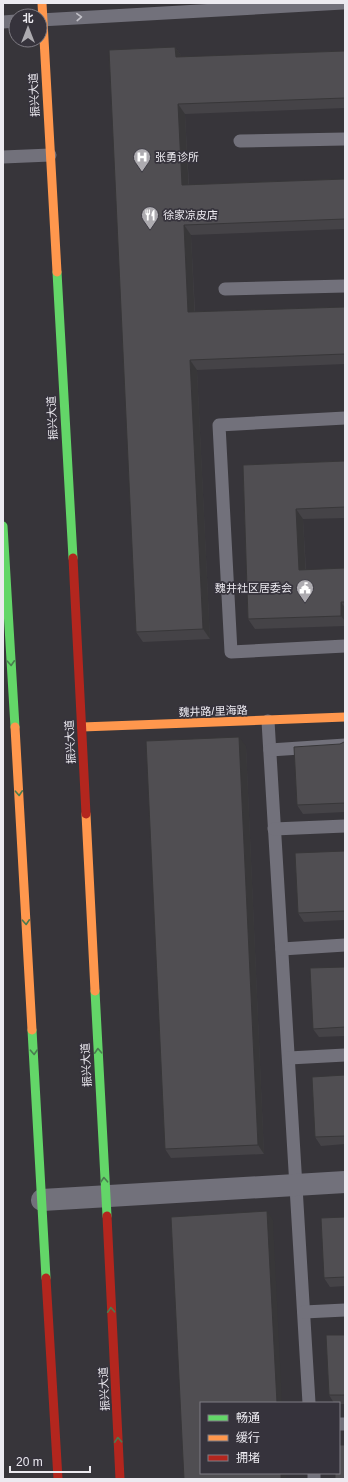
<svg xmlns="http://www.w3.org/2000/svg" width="348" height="1482" font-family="Arial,'Noto Sans SC',sans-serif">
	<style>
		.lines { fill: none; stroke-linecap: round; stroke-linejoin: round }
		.lane { stroke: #72717b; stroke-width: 13 }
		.street { stroke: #72717b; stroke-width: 22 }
		.fast { stroke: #63d668; stroke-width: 9 }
		.slow { stroke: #ff974d; stroke-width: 9 }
		.jam { stroke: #b3261e; stroke-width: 9 }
		.wall { fill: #454347 }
		.shaded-wall { fill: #383739 }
		.building { fill: #504e52; stroke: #383739 }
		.oneway { stroke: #c1c0c7 }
		.oneway2 { stroke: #4a7c50 }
		.labels { text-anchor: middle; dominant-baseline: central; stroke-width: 3.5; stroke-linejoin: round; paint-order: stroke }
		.street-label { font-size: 11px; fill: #eceaf0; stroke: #36333c }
		.poi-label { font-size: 11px; fill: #eceaf0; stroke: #36333c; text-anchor: start }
	</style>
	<rect width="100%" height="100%" fill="#37353a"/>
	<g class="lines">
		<g class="lane">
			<path d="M40,20l303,-17"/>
			<path d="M3,22l13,-1"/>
			<path d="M240,141l105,-2"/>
			<path d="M3,157l47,-2"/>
			<path d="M225,289l120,-3"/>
			<path d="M345,418l-126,7 12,227 114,-6"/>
			<path d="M268,721l41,682"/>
			<path d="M270,750l75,-5"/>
			<path d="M274,829l71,-3"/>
			<path d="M282,949l63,-4"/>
			<path d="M289,1058l56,-3"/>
			<path d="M304,1312l41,-2"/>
			<path d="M339,1424h6"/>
			<path d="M314,1473v6"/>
		</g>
		<path class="street" d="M42,1200l303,-18"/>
		<g class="fast">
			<path d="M57,272l16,286"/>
			<path d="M3,526l12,201"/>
			<path d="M95,991l12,225"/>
			<path d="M32,1030l14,248"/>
		</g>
		<g class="slow">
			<path d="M42,3l15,269"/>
			<path d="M15,727l17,303"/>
			<path d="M82,727l263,-10"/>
			<path d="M86,814l9,177"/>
		</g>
		<g class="jam">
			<path d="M73,558l13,256"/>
			<path d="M107,1216l13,263"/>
			<path d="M46,1278l12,201"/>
		</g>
	</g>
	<g class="wall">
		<path d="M175,47l7,10 163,-6v57l-160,6 4,71 156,-6v50l-154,6 4,77 150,-5v57l-148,6 13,269 -67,3 -7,-10z"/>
		<path d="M345,461v57l-42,1 3,51 39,-2v58l-90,3 -7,-10 -5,-154z"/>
		<path d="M345,742v70l-42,2 -6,-9 43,-61z"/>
		<path d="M246,746l18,408 -93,4 -6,-9z"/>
		<path d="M345,851v69l-41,2 -6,-9z"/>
		<path d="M345,967v69l-26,1 -6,-8z"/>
		<path d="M345,1075v69l-24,2 -6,-9z"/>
		<path d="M345,1217v69l-15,1 -6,-9z"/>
		<path d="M345,1335v69h-6v-1h-5l-5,-8z"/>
	</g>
	<g class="shaded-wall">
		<path d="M175,47l7,10h-6z"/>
		<path d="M178,104l7,10 4,81 -7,-10z"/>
		<path d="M184,225l7,10 4,87 -7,-10z"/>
		<path d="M190,360l7,10 13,269 -7,-10z"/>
		<path d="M296,509l7,10 3,61 -7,-10z"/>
		<path d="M341,602l4,6v13l-4,-5z"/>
		<path d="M239,737l7,9 18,408 -6,-9z"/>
		<path d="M267,1211l6,9 9,183h-5z"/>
		<rect x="281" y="1473" width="5" height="6"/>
	</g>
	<g class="building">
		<path d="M175,47l1,10 169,-6v47l-167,6 4,81 163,-6v40l-161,6 4,87 157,-5v47l-155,6 13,269 -67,3 -27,-582z"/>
		<path d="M345,461v46l-49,2 3,61 46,-2v34h-4v14l-93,3 -5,-154z"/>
		<path d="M239,737l19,408 -93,4 -19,-408z"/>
		<path d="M344,742h1v61l-48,2 -3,-58 46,-3z"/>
		<path d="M345,851v60l-47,2 -3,-60z"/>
		<path d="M345,967v60l-32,2 -3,-61z"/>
		<path d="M345,1075v61l-30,1 -3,-60z"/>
		<path d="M267,1211l10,192h-76v70h80v6h-97l-13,-262z"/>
		<path d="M345,1217v60l-21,1 -3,-60z"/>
		<path d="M326,1335h19v60h-16z"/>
		<path d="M339,1445h6v34h-10v-6h4z"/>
	</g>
	<defs><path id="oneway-chevron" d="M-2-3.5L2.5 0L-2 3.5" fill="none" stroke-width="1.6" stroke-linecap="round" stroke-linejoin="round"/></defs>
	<use class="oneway" href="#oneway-chevron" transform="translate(79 17) rotate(-3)"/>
	<g class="oneway2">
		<use href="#oneway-chevron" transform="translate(11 663) rotate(87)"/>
		<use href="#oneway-chevron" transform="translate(19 793) rotate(87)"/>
		<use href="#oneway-chevron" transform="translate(26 922) rotate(87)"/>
		<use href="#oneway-chevron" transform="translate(98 1051) rotate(-93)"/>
		<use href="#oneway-chevron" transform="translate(34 1052) rotate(87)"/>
		<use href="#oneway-chevron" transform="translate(104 1180) rotate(-93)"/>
		<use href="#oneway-chevron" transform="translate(111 1310) rotate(-93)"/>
		<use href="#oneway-chevron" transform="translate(118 1440) rotate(-93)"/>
	</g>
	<defs>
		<g id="hospital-pin" transform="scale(0.9)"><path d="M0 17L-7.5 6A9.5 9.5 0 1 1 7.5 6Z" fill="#adabb0" stroke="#36333c"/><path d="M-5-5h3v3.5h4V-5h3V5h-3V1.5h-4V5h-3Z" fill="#fff"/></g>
		<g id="restaurant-pin" transform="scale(0.9)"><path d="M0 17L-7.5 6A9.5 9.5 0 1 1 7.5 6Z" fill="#adabb0" stroke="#36333c"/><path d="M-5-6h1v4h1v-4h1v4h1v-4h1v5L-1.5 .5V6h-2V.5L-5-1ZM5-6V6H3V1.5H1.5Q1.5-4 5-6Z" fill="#fff"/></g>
		<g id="civic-pin" transform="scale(0.9)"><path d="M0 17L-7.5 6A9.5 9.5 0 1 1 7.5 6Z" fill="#adabb0" stroke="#36333c"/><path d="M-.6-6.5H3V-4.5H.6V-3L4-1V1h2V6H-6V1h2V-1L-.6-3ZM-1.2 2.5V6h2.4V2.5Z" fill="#fff"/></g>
	</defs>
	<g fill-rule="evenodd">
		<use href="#hospital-pin" x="142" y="157"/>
		<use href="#restaurant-pin" x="150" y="215"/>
		<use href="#civic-pin" x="305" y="588"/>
	</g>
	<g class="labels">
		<g class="street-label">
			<text transform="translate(34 95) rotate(-93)">振兴大道</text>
			<text transform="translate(52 418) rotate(-93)">振兴大道</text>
			<text transform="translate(213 711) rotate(-2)">魏井路/里海路</text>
			<text transform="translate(70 742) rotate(-93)">振兴大道</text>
			<text transform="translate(86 1065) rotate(-93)">振兴大道</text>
			<text transform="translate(104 1389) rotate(-93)">振兴大道</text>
		</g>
		<g class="poi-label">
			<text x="155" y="157">张勇诊所</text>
			<text x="163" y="215">徐家凉皮店</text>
			<text x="292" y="588" text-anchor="end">魏井社区居委会</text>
		</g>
	</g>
	<rect width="348" height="1482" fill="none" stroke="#eceaf0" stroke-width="8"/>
	<rect x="200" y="1402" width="140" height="72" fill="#36333c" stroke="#7f7c84"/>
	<rect x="208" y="1415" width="20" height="6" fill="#63d668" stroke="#7f7c84"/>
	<text x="236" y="1422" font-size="12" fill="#eceaf0">畅通</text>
	<rect x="208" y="1435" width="20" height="6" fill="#ff974d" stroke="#7f7c84"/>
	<text x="236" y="1442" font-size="12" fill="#eceaf0">缓行</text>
	<rect x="208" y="1455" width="20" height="6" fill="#b3261e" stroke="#7f7c84"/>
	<text x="236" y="1462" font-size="12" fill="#eceaf0">拥堵</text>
	<g transform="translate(28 28)"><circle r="19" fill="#36333c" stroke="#7f7c84"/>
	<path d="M0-3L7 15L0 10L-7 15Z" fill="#adabb0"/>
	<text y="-6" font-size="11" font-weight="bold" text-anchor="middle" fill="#eceaf0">北</text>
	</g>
	<path d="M10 1466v6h80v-6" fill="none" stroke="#eceaf0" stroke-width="2"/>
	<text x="16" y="1466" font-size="12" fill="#eceaf0" stroke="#36333c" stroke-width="3" paint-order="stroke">20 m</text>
</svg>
